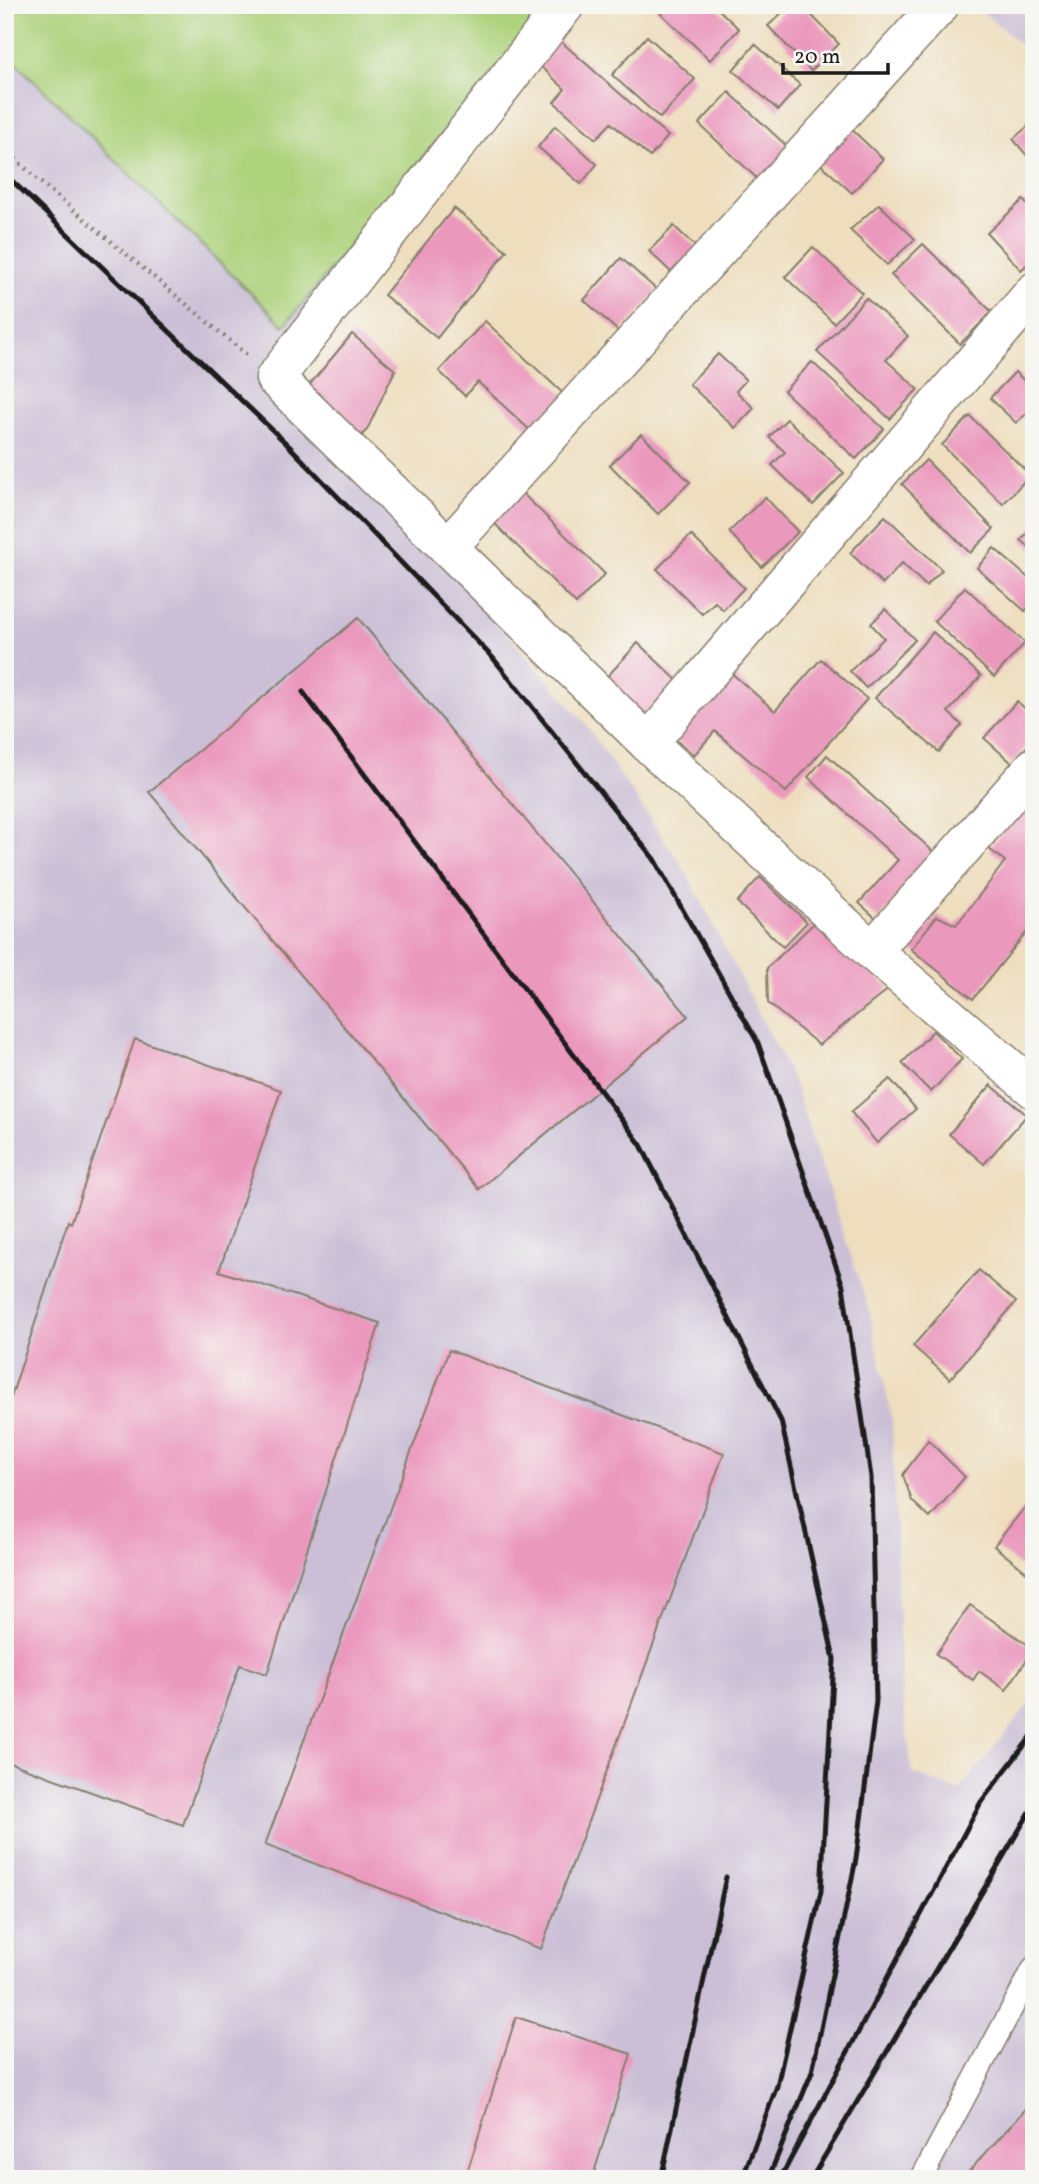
<svg xmlns="http://www.w3.org/2000/svg" width="1039" height="2184" font-family="Vollkorn,serif">
	<style>
		.industrial { fill: #cabfd6 }
		.green { fill: #add27c; stroke: #64774c; stroke-width: 2 }
		.building { fill: #eb98bd }
		.lines { fill: none; stroke-linecap: round; stroke-linejoin: round }
		.lane-casing { stroke: #857d6d; stroke-width: 24 }
		.street-casing { stroke: #857d6d; stroke-width: 41 }
		.path { stroke: #857d6d; stroke-width: 4.5; stroke-dasharray: 2 5; stroke-linecap: butt }
		.lane { stroke: #fff; stroke-width: 21 }
		.street { stroke: #fff; stroke-width: 38 }
		.rail { stroke: #1c1c1c; stroke-width: 5 }
	</style>
	<rect width="100%" height="100%" fill="#f6f6f2"/>
	<filter id="ink" filterUnits="userSpaceOnUse"><feTurbulence type="fractalNoise" baseFrequency=".0143" numOctaves="2"/><feDisplacementMap in="SourceGraphic" scale="14" xChannelSelector="R" yChannelSelector="G"/><feConvolveMatrix kernelMatrix="1 2 1 2 8 2 1 2 1" color-interpolation-filters="sRGB"/></filter>
	<filter id="wash" filterUnits="userSpaceOnUse"><feTurbulence type="fractalNoise" baseFrequency=".00686" numOctaves="4" result="noise"/><feDisplacementMap in="SourceGraphic" scale="28" xChannelSelector="R" yChannelSelector="G"/><feGaussianBlur stdDeviation="1.57" result="paint"/><feColorMatrix in="noise" values="0 0 0 0 0 0 0 0 0 0 0 0 0 0 0 0 0 1.4 0 .05"/><feComposite in="paint" operator="in"/></filter>
	<g filter="url(#wash)">
		<rect width="100%" height="100%" fill="#eedebe"/>
		<g class="industrial">
			<path d="M549,5h35l-305,381 178,189 127,147 101,148 107,208 78,235 22,108 9,264 11,88 47,18 75,-93v481h-1029v-2127l279,274z"/>
			<path d="M975,5h59v37l-14,2z"/>
		</g>
		<path class="green" d="M5,5h544l-265,321 -279,-274z"/>
		<g id="blocks">
			<g class="building">
				<path d="M652,5h62l25,24 -29,31z"/>
				<path d="M790,5h12l37,39 -28,27 -43,-45z"/>
				<path d="M647,36l48,43 -35,39 -48,-43z"/>
				<path d="M557,38l111,98 -18,21 -39,-34 -15,16 -42,-37 11,-13 -29,-27z"/>
				<path d="M755,44l45,41 -22,25 -45,-40z"/>
				<path d="M729,92l64,60 -30,32 -64,-60z"/>
				<path d="M1034,121v43l-21,-25z"/>
				<path d="M847,125l36,34 -31,34 -37,-34z"/>
				<path d="M555,126l42,38 -16,20 -43,-37z"/>
				<path d="M1023,200l11,12v46l-13,12 -34,-37z"/>
				<path d="M879,204l36,35 -28,26 -37,-35z"/>
				<path d="M454,208l53,43 -70,87 -53,-43z"/>
				<path d="M674,226l27,26 -25,25 -27,-26z"/>
				<path d="M923,244l69,68 -32,32 -69,-69z"/>
				<path d="M813,247l49,46 -28,30 -49,-46z"/>
				<path d="M621,258l37,33 -38,42 -36,-33z"/>
				<path d="M866,298l42,38 -22,24 32,29 -28,30 -73,-67z"/>
				<path d="M485,321l82,76 -34,36 -55,-51 -13,14 -26,-25z"/>
				<path d="M352,334l43,36 -28,60 -9,9 -52,-50z"/>
				<path d="M1034,349v13l-7,-6z"/>
				<path d="M718,354l28,26 -10,11 18,17 -19,20 -46,-44z"/>
				<path d="M812,362l72,67 -28,30 -72,-68z"/>
				<path d="M1015,372l19,18v29l-7,-6 -11,10 -26,-25z"/>
				<path d="M970,416l60,59 -27,29 -61,-59z"/>
				<path d="M787,419l57,54 -31,32 -41,-40 13,-13 -16,-15z"/>
				<path d="M641,434l49,48 -32,32 -48,-49z"/>
				<path d="M926,460l68,69 -24,24 -68,-69z"/>
				<path d="M517,488l88,86 -29,30 -88,-87z"/>
				<path d="M765,497l33,35 -36,35 -33,-35z"/>
				<path d="M885,516l57,54 -16,16 -24,-23 -19,21 -33,-31z"/>
				<path d="M1034,526v25l-13,-11z"/>
				<path d="M691,535l53,53 -21,22 -8,-8 -13,12 -45,-45z"/>
				<path d="M994,548l40,35v19l-9,9 -48,-43z"/>
				<path d="M965,587l60,56 -31,34 -60,-56z"/>
				<path d="M885,609l30,31 -49,48 -16,-17 34,-33 -13,-14z"/>
				<path d="M358,618l330,398 -209,173 -330,-397z"/>
				<path d="M933,632l48,44 -33,36 14,13 -23,27 -64,-54z"/>
				<path d="M638,643l45,43 -35,36 -44,-42z"/>
				<path d="M821,659l46,40 -81,93 -71,-61 -21,24 -29,-24 57,-66 53,46z"/>
				<path d="M1017,701l17,16v22l-22,24 -28,-25z"/>
				<path d="M827,755l110,100 -59,65 -19,-17 39,-43 -90,-83z"/>
				<path d="M1021,806l13,10v107l-61,76 -62,-50 26,-33 19,9 36,-46 13,-18 -16,-12z"/>
				<path d="M760,877l47,45 -24,25 -46,-45z"/>
				<path d="M815,922l75,66 -71,57 -51,-42 -1,-35z"/>
				<path d="M933,1031l29,28 -31,33 -29,-29z"/>
				<path d="M135,1039l146,51 -62,181 161,52 -113,351 -27,-9 -57,160 -178,-64v-345l63,-195 3,2z"/>
				<path d="M1034,1049v17l-8,-6z"/>
				<path d="M890,1079l26,30 -39,34 -26,-31z"/>
				<path d="M991,1085l36,30 -43,49 -35,-30z"/>
				<path d="M1034,1201v14l-7,-5z"/>
				<path d="M979,1270l37,32 -66,77 -37,-33z"/>
				<path d="M449,1350l275,103 -183,496 -276,-104z"/>
				<path d="M928,1440l37,37 -35,41 -18,-17 -9,-26z"/>
				<path d="M1025,1507l9,7v64l-40,-32z"/>
				<path d="M970,1605l64,44 -28,41 -27,-19 -6,9 -37,-26z"/>
				<path d="M516,2017l115,37 -39,125h-127z"/>
				<path d="M1034,2100v79h-72z"/>
			</g>
		</g>
	</g>
	<g filter="url(#ink)">
		<use href="#blocks" fill-opacity="0" stroke="#857d6d" stroke-width="2"/>
		<g class="lines">
			<g class="lane-casing">
				<path id="lane" d="M921,2179l113,-212"/>
			</g>
			<g class="street-casing">
				<g id="street">
					<path d="M565,5l-290,373 373,365 224,208 162,138"/>
					<path d="M448,547l491,-541"/>
					<path d="M648,743l386,-451"/>
					<path d="M872,951l162,-184"/>
				</g>
			</g>
			<path class="path" d="M5,149l35,33 207,173"/>
			<use href="#lane" class="lane"/>
			<use href="#street" class="street"/>
			<g class="rail">
				<path d="M5,174l284,272 204,212 161,201 104,184 85,243 28,191 5,224 -20,158 -44,213 -44,107"/>
				<path d="M303,692l338,453 140,276 53,238 -13,232 -44,195 -35,93"/>
				<path d="M661,2179l65,-302"/>
				<path d="M780,2179l201,-377 53,-69"/>
				<path d="M811,2179l223,-374"/>
			</g>
		</g>
	</g>
	<rect width="1039" height="2184" fill="none" stroke="#f6f6f2" stroke-width="28"/>
	<path d="M783 63v10h105v-10" fill="none" stroke="#1c1c1c" stroke-width="3.5"/>
	<text x="794" y="63" font-size="21" fill="#1c1c1c" stroke="#f6f6f2" stroke-width="5" paint-order="stroke">20 m</text>
</svg>
